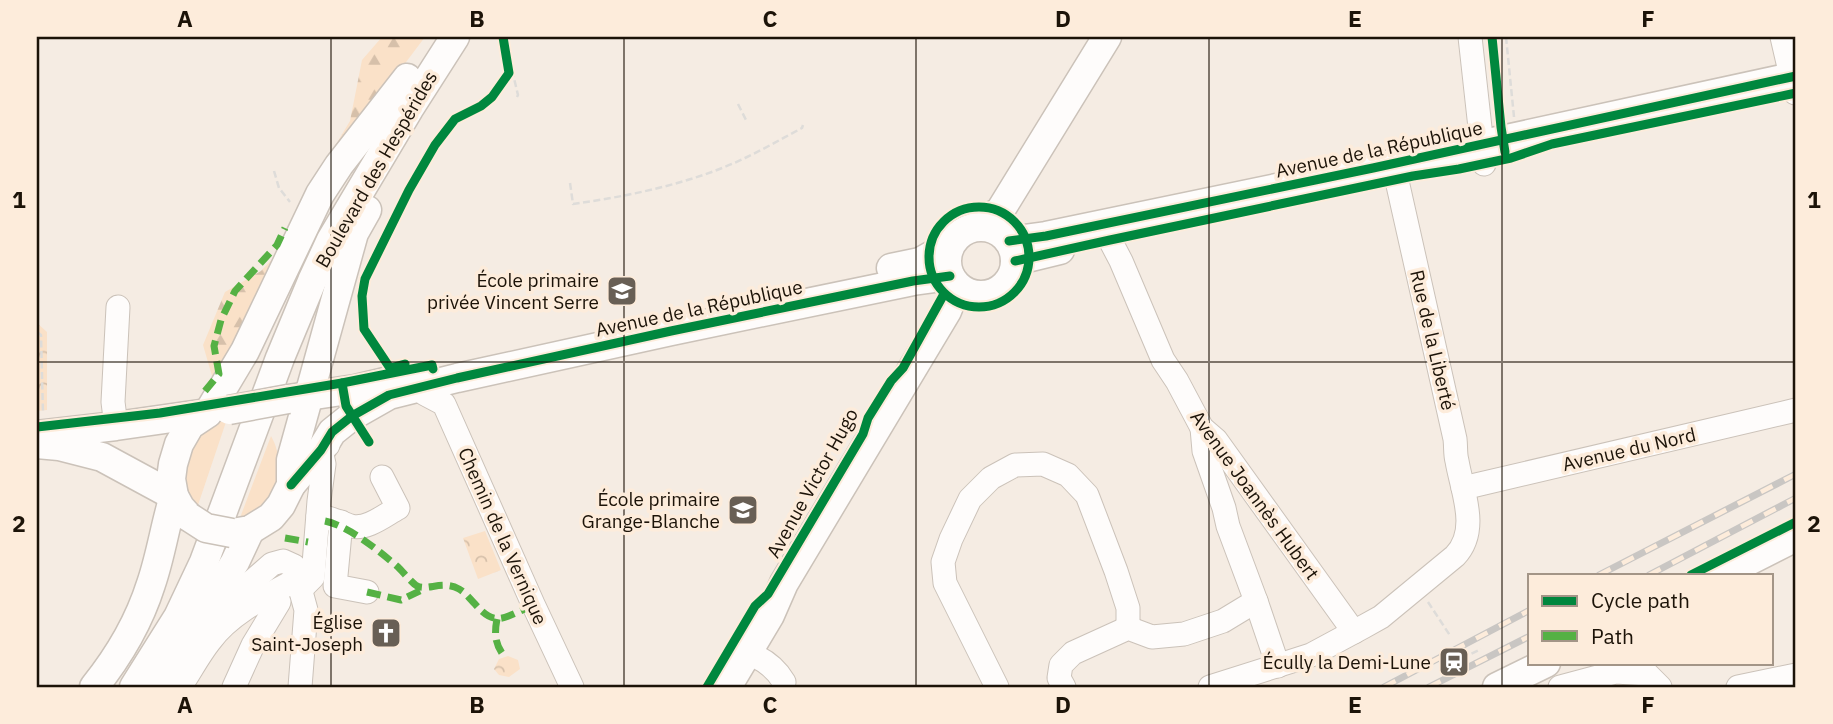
<svg xmlns="http://www.w3.org/2000/svg" width="1833" height="724" font-family="'IBM Plex Sans',sans-serif">
	<style>
		.green { fill: #fae1c8 }
		.forest { fill: url(#forest-firs) }
		.park { fill: url(#park-crowns) }
		.lines { fill: none; stroke-linecap: round; stroke-linejoin: round }
		.minor-casing { stroke: #cbc2b9; stroke-width: 25 }
		.major-casing { stroke: #cbc2b9; stroke-width: 31 }
		.path { stroke: #dedcd9; stroke-width: 2.5; stroke-dasharray: 7 3.5; stroke-linecap: butt }
		.minor { stroke: #fefcfb; stroke-width: 23 }
		.major { stroke: #fefcfb; stroke-width: 28 }
		.rail-casing { stroke: #c9c6c3; stroke-width: 7 }
		.rail { stroke: #fdecdb; stroke-width: 4.5; stroke-dasharray: 13; stroke-linecap: butt }
		.major-bridge-casing { stroke: #cbc2b9; stroke-width: 31; stroke-linecap: butt }
		.major-bridge { stroke: #fefcfb; stroke-width: 28 }
		.quiet { stroke: #55b144; stroke-width: 7; stroke-dasharray: 14 7; stroke-linecap: butt }
		.cycleway-casing { stroke: #fdecdb; stroke-width: 13 }
		.cycleway { stroke: #00873e; stroke-width: 9 }
		.grid { fill: none; stroke: #1c1308; stroke-width: 2; stroke-opacity: 0.55 }
		.labels { text-anchor: middle; dominant-baseline: central; stroke-width: 7; stroke-linejoin: round; paint-order: stroke }
		.street-label { font-size: 19px; fill: #1c1308; stroke: #fdecdb }
		.poi-label { font-size: 19px; fill: #1c1308; stroke: #fdecdb; text-anchor: end }
		.neatline { fill: none; stroke: #1c1308; stroke-width: 2.5 }
		.grid-label { font-size: 23px; text-anchor: middle; font-weight: bold; fill: #1c1308 }
	</style>
	<defs>
		<pattern id="forest-firs" width="22" height="20" patternUnits="userSpaceOnUse" patternTransform="scale(1.75)"><rect width="22" height="20" fill="#fae1c8"/><path d="M5 1l3.5 6h-7zM16 11l3.5 6h-7z" fill="#d6c0aa"/></pattern>
		<pattern id="park-crowns" width="20" height="18" patternUnits="userSpaceOnUse" patternTransform="scale(1.75)"><rect width="20" height="18" fill="#fae1c8"/><path d="M2 6a3 3 0 1 1 6 0M12 15a3 3 0 1 1 6 0" fill="none" stroke="#d6c0aa"/></pattern>
	</defs>
	<rect width="100%" height="100%" fill="#f5ece3"/>
	<g class="green">
		<path d="M227,419l-30,89c-4,-6 -9,-12 -11,-19 -6,-27 13,-65 41,-70z"/>
		<path d="M271,436c11,19 9,39 0,59 -1,3 -3,7 -5,9 -8,8 -19,13 -28,19z"/>
	</g>
	<path class="forest" d="M382,37h43l-83,110 -123,227 -7,2 -9,-31 22,-53 36,-21 19,-20 9,-16 8,-26 53,-88 12,-61z"/>
	<g class="park">
		<path d="M37,323l10,9v78l-10,1z"/>
		<path d="M485,531l16,39 -23,9 -15,-41z"/>
		<path d="M508,656l10,4 2,9 -11,8 -10,-2 -5,-6 5,-10z"/>
	</g>
	<g class="lines">
		<g class="minor-casing">
			<g id="minor">
				<path d="M1470,37l14,127"/>
				<path d="M1782,37l13,56"/>
				<path d="M1110,240l11,21 42,99 14,21 25,47 14,12 138,192"/>
				<path d="M425,394l19,10 89,200 39,83"/>
				<path d="M116,426l-3,-24 5,-95"/>
				<path d="M1202,428l2,23 20,57 4,18 28,75 22,65"/>
				<path d="M1463,488l333,-78"/>
				<path d="M318,516c12,1 22,7 33,10 16,4 34,-11 47,-18l-16,-31"/>
				<path d="M341,522l-6,64 32,6"/>
				<path d="M301,589l12,-12 6,-76 5,-37 -3,-14 7,-5"/>
				<path d="M204,616l37,-25 31,-27 11,-3 11,5 12,44 -6,77"/>
				<path d="M757,657c12,6 20,13 27,25"/>
				<path d="M180,687c10,-15 19,-32 30,-46 19,-26 52,-43 80,-58l11,6"/>
				<path d="M234,687l19,-42 26,-43"/>
				<path d="M997,687l-52,-104 -2,-21 8,-23 19,-40 21,-21 24,-13 28,-1 25,11 19,20 29,76 12,37v20"/>
				<path d="M1064,687l-5,-9 2,-13 12,-12 55,-25 24,9 32,-3 39,-13 33,-20"/>
				<path d="M1210,687l101,-32 52,-28 18,-10 74,-61c25,-26 7,-65 2,-95 -2,-7 -1,-14 -2,-22l-62,-276"/>
				<path d="M1560,687l56,-15 31,2 13,13"/>
				<path d="M1738,687l58,-12"/>
			</g>
		</g>
		<g class="major-casing">
			<g id="major">
				<circle cx="981" cy="261" r="34"/>
				<path d="M975,227l25,-16 107,-174"/>
				<path d="M1009,241l37,-5 327,-68 423,-92"/>
				<path d="M1015,261l45,-11"/>
				<path d="M891,268l29,-6 30,-17"/>
				<path d="M288,399l67,-10 42,-10"/>
				<path d="M37,435l79,-9 91,-13"/>
				<path d="M37,444l22,2 43,11 72,39"/>
				<path d="M291,485l30,-35 11,-18 20,-16 37,-21 68,-17 214,-47 242,-50 37,-5"/>
				<path d="M189,517l-9,-10 -6,-11 -3,-17 2,-15 6,-20 11,-19 18,-12 37,-62 75,-157 19,-29 68,-87"/>
				<path d="M232,533l18,-3 21,-13 10,-12 10,-20v-25l63,-227 13,-23"/>
				<path d="M1721,575l75,-38"/>
				<path d="M94,687c25,-31 45,-65 57,-103 10,-29 14,-59 23,-88"/>
				<path d="M134,687l44,-70 26,-55 76,-204 32,-77 19,-41 78,-131 46,-72"/>
				<path d="M158,687l77,-125 15,-32"/>
				<path d="M727,687l43,-72 14,-32 163,-272 6,-15 1,-13"/>
				<path d="M1497,687l49,-24"/>
			</g>
		</g>
		<g class="path">
			<path d="M1506,37l8,80"/>
			<path d="M509,73l4,1 5,21 -2,4"/>
			<path d="M738,104l8,16"/>
			<path d="M274,171l5,17 11,14"/>
			<path d="M570,183l3,21c57,-8 120,-21 172,-46 19,-9 38,-20 57,-30l1,-3"/>
			<path d="M37,332l4,3 2,79"/>
			<path d="M385,360l-21,-31 -2,-33 3,-17 44,-89 26,-45 20,-26 26,-13 11,-9 17,-24 -6,-36"/>
			<path d="M1428,602l23,35"/>
			<path d="M1462,658l19,-9"/>
		</g>
		<use href="#minor" class="minor"/>
		<use href="#major" class="major"/>
		<g class="rail-casing">
			<g id="rail">
				<path d="M1599,575l197,-101"/>
				<path d="M1649,575l147,-77"/>
				<path d="M1384,687l146,-77"/>
				<path d="M1429,687l101,-51"/>
			</g>
		</g>
		<use href="#rail" class="rail"/>
		<g class="major-bridge-casing">
			<g id="major-bridge">
				<path d="M229,410l59,-11"/>
				<path d="M189,517l17,11 26,5"/>
			</g>
		</g>
		<use href="#major-bridge" class="major-bridge"/>
		<g class="quiet">
			<path d="M205,391l14,-17 -5,-28 7,-26 14,-29 42,-46 8,-17"/>
			<path d="M325,521c24,5 54,30 73,46 5,5 14,16 19,19 11,5 25,-6 42,3 7,4 11,10 16,15 20,23 28,14 52,4"/>
			<path d="M285,538l23,4"/>
			<path d="M367,592l34,8 25,-12"/>
			<path d="M497,619c-3,15 -2,26 8,38"/>
		</g>
		<g class="cycleway-casing">
			<g id="cycleway">
				<path d="M1492,37l9,90 4,25"/>
				<circle cx="979" cy="257" r="50"/>
				<path d="M1009,241l37,-5 327,-68 423,-92"/>
				<path d="M1015,261l95,-21 303,-64 46,-7 52,-11 41,-14 244,-51"/>
				<path d="M405,364l-15,4 -26,-39 -2,-33 3,-17 44,-89 26,-45 20,-26 26,-13 11,-9 17,-24 -6,-36"/>
				<path d="M342,383l90,-18 1,4"/>
				<path d="M37,427l123,-14 182,-30 4,23 23,36"/>
				<path d="M291,485l30,-35 11,-18 20,-16 37,-21 68,-17 214,-47 242,-50 37,-5"/>
				<path d="M1691,575l105,-53"/>
				<path d="M707,687l48,-81 13,-12 95,-160 5,-16 23,-37 12,-13 41,-74"/>
			</g>
		</g>
		<use href="#cycleway" class="cycleway"/>
	</g>
	<path class="grid" d="M331,37v650M624,37v650M916,37v650M1209,37v650M1502,37v650M37,362h1759"/>
	<defs>
		<g id="school-square" transform="scale(1.575)"><rect x="-9" y="-9" width="18" height="18" rx="4" fill="#685f55" stroke="#fdecdb"/><path d="M0-5L7-2L0 1L-7-2ZM-4 1L0 2.5L4 1V4Q0 6-4 4Z" fill="#fff"/></g>
		<g id="church-square" transform="scale(1.575)"><rect x="-9" y="-9" width="18" height="18" rx="4" fill="#685f55" stroke="#fdecdb"/><path d="M-1.2-6h2.4v3.5h3.3v2.4h-3.3V6h-2.4V-.1h-3.3v-2.4h3.3Z" fill="#fff"/></g>
		<g id="station-square" transform="scale(1.575)"><rect x="-9" y="-9" width="18" height="18" rx="4" fill="#685f55" stroke="#fdecdb"/><path d="M-3-6H3Q5-6 5-4V2Q5 4 3 4L4.5 6H3L1.5 4h-3L-3 6H-4.5L-3 4Q-5 4-5 2V-4Q-5-6-3-6ZM-3.5-4v3h7v-3ZM-3.5 1v1.5H-2V1ZM2 1v1.5H3.5V1Z" fill="#fff"/></g>
	</defs>
	<g fill-rule="evenodd">
		<use href="#school-square" x="622" y="291"/>
		<use href="#school-square" x="743" y="510"/>
		<use href="#church-square" x="386" y="633"/>
		<use href="#station-square" x="1454" y="662"/>
	</g>
	<g class="labels">
		<g class="street-label">
			<text transform="translate(1379 149) rotate(-12)">Avenue de la République</text>
			<text transform="translate(376 169) rotate(-60)">Boulevard des Hespérides</text>
			<text transform="translate(699 308) rotate(-12)">Avenue de la République</text>
			<text transform="translate(1433 340) rotate(77)">Rue de la Liberté</text>
			<text transform="translate(1629 449) rotate(-13)">Avenue du Nord</text>
			<text transform="translate(812 483) rotate(-61)">Avenue Victor Hugo</text>
			<text transform="translate(1255 495) rotate(54)">Avenue Joannès Hubert</text>
			<text transform="translate(503 536) rotate(66)">Chemin de la Vernique</text>
		</g>
		<g class="poi-label">
			<text x="599" y="280">École primaire<tspan x="599" dy="22">privée Vincent Serre</tspan></text>
			<text x="720" y="499">École primaire<tspan x="720" dy="22">Grange-Blanche</tspan></text>
			<text x="363" y="622">Église<tspan x="363" dy="22">Saint-Joseph</tspan></text>
			<text x="1431" y="662">Écully la Demi-Lune</text>
		</g>
	</g>
	<rect width="1833" height="724" fill="none" stroke="#fdecdb" stroke-width="77"/>
	<rect x="1528" y="574" width="245" height="91" fill="#fdecdb" stroke="#a39587" stroke-width="2"/>
	<rect x="1542" y="596" width="35" height="10" fill="#00873e" stroke="#a39587" stroke-width="2"/>
	<text x="1591" y="608" font-size="21" fill="#1c1308">Cycle path</text>
	<rect x="1542" y="631" width="35" height="10" fill="#55b144" stroke="#a39587" stroke-width="2"/>
	<text x="1591" y="644" font-size="21" fill="#1c1308">Path</text>
	<rect x="38" y="38" width="1756" height="648" class="neatline"/>
	<g class="grid-label">
		<text x="185" y="27">A</text>
		<text x="477" y="27">B</text>
		<text x="770" y="27">C</text>
		<text x="1063" y="27">D</text>
		<text x="1355" y="27">E</text>
		<text x="1648" y="27">F</text>
		<text x="19" y="208">1</text>
		<text x="1814" y="208">1</text>
		<text x="19" y="532">2</text>
		<text x="1814" y="532">2</text>
		<text x="185" y="713">A</text>
		<text x="477" y="713">B</text>
		<text x="770" y="713">C</text>
		<text x="1063" y="713">D</text>
		<text x="1355" y="713">E</text>
		<text x="1648" y="713">F</text>
	</g>
</svg>
